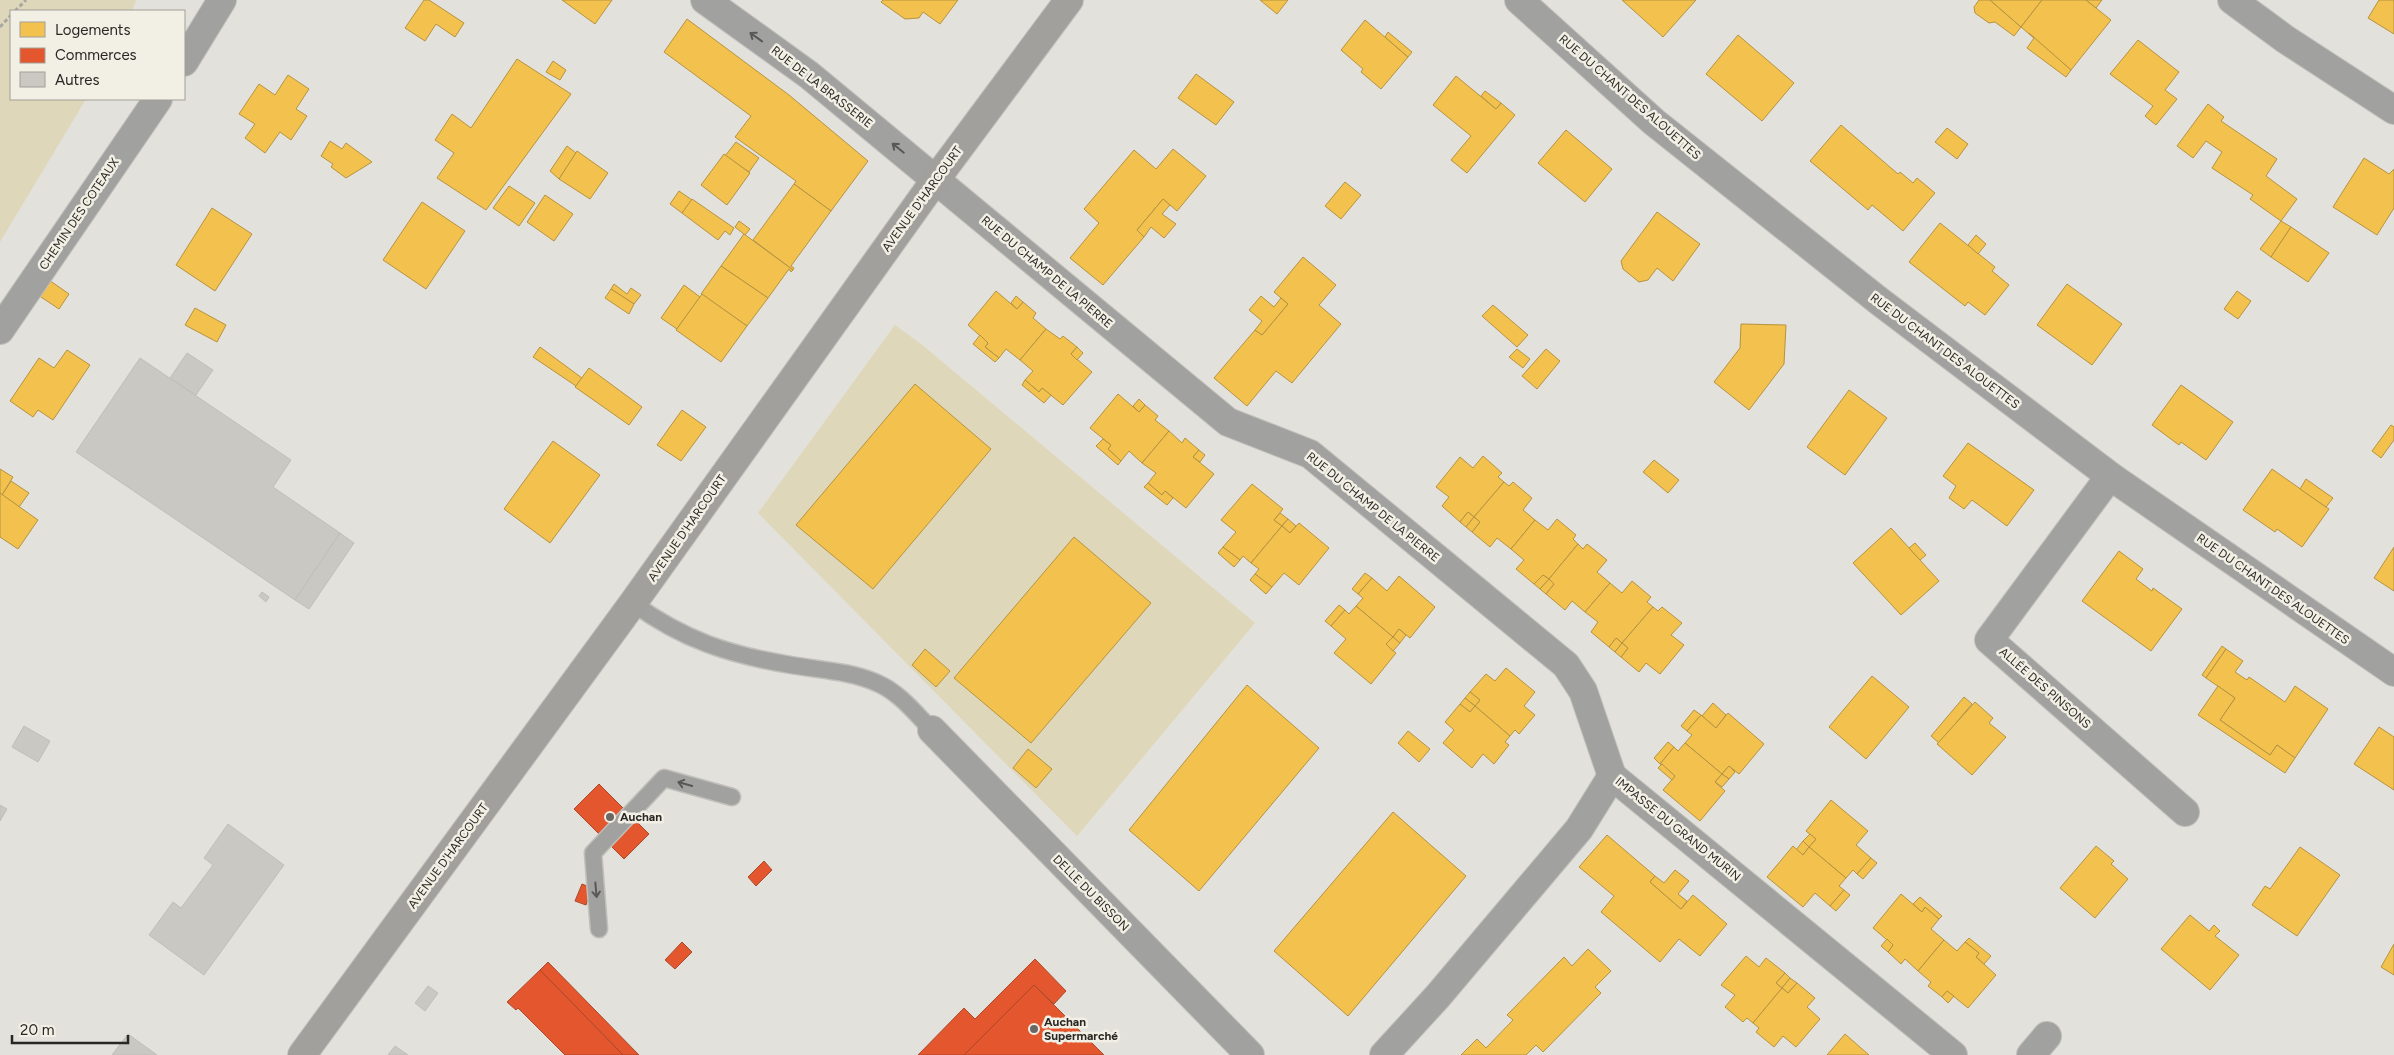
<svg xmlns="http://www.w3.org/2000/svg" width="2394" height="1055" font-family="Figtree,sans-serif">
	<style>
		.green { fill: #dfd7b9 }
		.homes { fill: #f2c14e; stroke: #b69341 }
		.shops { fill: #e4572e; stroke: #ac492b }
		.building { fill: #c9c8c3; stroke: #bfbeba }
		.lines { fill: none; stroke-linecap: round; stroke-linejoin: round }
		.service-casing { stroke: #c0bfbb; stroke-width: 19 }
		.minor-casing { stroke: #c0bfbb; stroke-width: 30 }
		.tertiary-casing { stroke: #c0bfbb; stroke-width: 30 }
		.secondary-casing { stroke: #c0bfbb; stroke-width: 30 }
		.path { stroke: #a8a7a4; stroke-width: 3; stroke-dasharray: 4 2.5; stroke-linecap: butt }
		.service { stroke: #a1a19f; stroke-width: 16 }
		.minor { stroke: #a1a19f; stroke-width: 28 }
		.tertiary { stroke: #a1a19f; stroke-width: 28 }
		.secondary { stroke: #a1a09d; stroke-width: 28 }
		.oneway { stroke: #595855 }
		.poi-dot { fill: #6a6864; stroke: #f2efe5; stroke-width: 2 }
		.labels { text-anchor: middle; dominant-baseline: central; stroke-width: 5; stroke-linejoin: round; paint-order: stroke }
		.street-label { font-size: 12px; fill: #292724; stroke: #f2efe5 }
		.poi-label { font-size: 12px; font-weight: bold; fill: #292724; stroke: #f2efe5; text-anchor: start }
	</style>
	<rect width="100%" height="100%" fill="#e2e1db"/>
	<g class="green">
		<path d="M0,0h136l-4,11h-121v88h75l-86,143z"/>
		<path d="M895,325l26,19 334,279 -178,213 -319,-323z"/>
	</g>
	<g class="homes">
		<path d="M424,0h5l35,23 -9,14 -19,-13 -11,17 -20,-13z"/>
		<path d="M562,0h50l-17,24z"/>
		<path d="M883,0h75l-18,24 -17,-12 -4,6 -14,1 -24,-17z"/>
		<path d="M1260,0h28l-11,14z"/>
		<path d="M1622,0h74l-33,37z"/>
		<path d="M1979,0h11l31,27 -7,9 -19,-14 -6,1 -14,-10 -1,-6z"/>
		<path d="M1990,0h52l-21,27z"/>
		<path d="M2042,0h44l25,20 -40,50 -50,-43z"/>
		<path d="M2086,0h16l-6,8z"/>
		<path d="M2379,0h15v34l-26,-16z"/>
		<path d="M687,19l102,76 79,66 -37,50 -37,-27 2,-3 -61,-44 16,-21 -87,-64z"/>
		<path d="M1365,20l43,37 -27,32 -20,-17 2,-3 -22,-19z"/>
		<path d="M1388,32l24,20 -4,5 -23,-20z"/>
		<path d="M2029,33l42,37 -5,7 -39,-29 7,-10z"/>
		<path d="M1738,35l56,48 -32,38 -56,-47z"/>
		<path d="M2138,40l41,32 -14,18 12,9 -21,26 -11,-9 8,-10 -43,-32z"/>
		<path d="M517,59l54,35 -85,116 -49,-32 17,-25 -19,-13 17,-26 19,14z"/>
		<path d="M553,61l13,9 -6,10 -14,-8z"/>
		<path d="M1196,74l38,28 -18,23 -38,-27z"/>
		<path d="M288,75l21,14 -13,20 11,7 -16,24 -11,-8 -15,21 -20,-15 10,-14 -16,-10 20,-30 16,11z"/>
		<path d="M1456,76l40,33 5,-6 14,12 -48,58 -16,-13 20,-24 -38,-31z"/>
		<path d="M1485,91l16,12 -5,6 -15,-13z"/>
		<path d="M2208,104l16,13 -3,4 56,38 -11,17 31,23 -16,22 -31,-22 3,-4 -41,-27 10,-16 -16,-11 -13,17 -16,-12z"/>
		<path d="M1841,125l57,49 2,-2 13,11 4,-5 18,15 -32,38 -31,-26 -4,5 -58,-49z"/>
		<path d="M1947,128l21,16 -11,15 -22,-17z"/>
		<path d="M1566,130l46,39 -27,33 -47,-39z"/>
		<path d="M330,141l12,8 4,-6 26,19 -26,16 -15,-11 2,-3 -12,-8z"/>
		<path d="M736,142l23,16 -10,14 -24,-16z"/>
		<path d="M567,146l9,7 -17,26 -9,-8z"/>
		<path d="M1173,149l33,27 -29,35 -14,-12 -26,31 7,7 -41,48 -33,-27 29,-35 -15,-14 50,-59 22,19z"/>
		<path d="M577,151l31,22 -18,26 -31,-20z"/>
		<path d="M724,154l26,19 -23,32 -26,-20z"/>
		<path d="M2364,158l25,16 5,-5v39l-17,27 -44,-28z"/>
		<path d="M1345,182l16,13 -20,24 -16,-13z"/>
		<path d="M794,184l37,27 -40,55 3,2 -1,2 -40,-30z"/>
		<path d="M509,186l26,17 -16,23 -26,-18z"/>
		<path d="M679,191l13,9 -10,13 -12,-9z"/>
		<path d="M545,195l28,19 -19,27 -27,-19z"/>
		<path d="M692,199l42,29 -4,7 -5,-4 -7,9 -36,-27z"/>
		<path d="M1163,199l7,6 -8,9 14,10 -12,14 -13,-11 -7,10 -7,-7z"/>
		<path d="M422,202l43,29 -39,58 -43,-29z"/>
		<path d="M212,208l40,26 -37,57 -39,-26z"/>
		<path d="M1657,212l43,32 -27,37 -16,-13 -9,12 -9,2 -16,-13 -2,-8z"/>
		<path d="M739,221l11,8 -5,6 -10,-8z"/>
		<path d="M2281,221l10,6 -20,30 -11,-8z"/>
		<path d="M1940,223l55,44 -3,4 17,14 -24,30 -17,-13 -3,4 -56,-44z"/>
		<path d="M2291,227l38,26 -21,29 -37,-25z"/>
		<path d="M744,234l49,36 -2,2 -2,-3 -21,29 -47,-32z"/>
		<path d="M1976,235l10,9 -8,10 -10,-9z"/>
		<path d="M1303,257l33,28 -17,20 22,19 -49,59 -16,-12 -29,35 -33,-28 41,-48 7,5 26,-31 -14,-12z"/>
		<path d="M721,266l47,32 -21,28 -46,-32z"/>
		<path d="M49,280l20,14 -10,15 -21,-14z"/>
		<path d="M614,284l13,10 4,-6 10,7 -7,9 -23,-15z"/>
		<path d="M2067,284l55,40 -30,41 -55,-40z"/>
		<path d="M684,285l16,12 -23,32 -16,-11z"/>
		<path d="M611,289l23,15 -5,10 -24,-16z"/>
		<path d="M996,291l21,18 6,-7 13,11 -3,5 13,11 -26,31 -14,-11 -7,9 -14,-11 3,-4 -20,-18z"/>
		<path d="M2237,291l14,10 -13,18 -14,-10z"/>
		<path d="M702,294l45,32 -26,36 -45,-32z"/>
		<path d="M1016,296l7,6 -6,7 -6,-6z"/>
		<path d="M1261,296l13,11 7,-9 7,6 -26,31 -7,-5 7,-9 -13,-11z"/>
		<path d="M1493,305l35,30 -11,12 -35,-31z"/>
		<path d="M195,308l31,17 -9,17 -32,-17z"/>
		<path d="M1741,324l45,1 -2,39 -35,46 -35,-28 26,-34z"/>
		<path d="M1046,329l14,10 3,-3 14,11 -6,7 21,18 -29,33 -21,-17 -3,4 -14,-12 8,-9 -13,-11z"/>
		<path d="M980,335l8,8 -3,4 14,11 -4,4 -22,-18z"/>
		<path d="M540,347l42,31 -6,8 -43,-29z"/>
		<path d="M1077,347l6,6 -6,7 -6,-6z"/>
		<path d="M1517,349l13,10 -7,9 -14,-11z"/>
		<path d="M1546,349l14,12 -23,28 -15,-13z"/>
		<path d="M67,350l23,15 -37,55 -15,-10 -5,7 -23,-16 29,-43 15,10z"/>
		<path d="M589,368l53,39 -13,18 -54,-38z"/>
		<path d="M1025,380l14,12 3,-4 9,7 -7,8 -22,-18z"/>
		<path d="M915,384l76,65 -118,140 -77,-64z"/>
		<path d="M2181,385l52,37 -27,38 -25,-18 -2,3 -27,-20z"/>
		<path d="M1849,390l38,28 -42,57 -38,-28z"/>
		<path d="M1118,394l21,18 6,-7 13,11 -3,4 14,11 -27,32 -13,-12 -8,10 -13,-12 3,-4 -21,-17z"/>
		<path d="M1139,399l6,6 -6,7 -6,-6z"/>
		<path d="M682,410l24,17 -25,34 -24,-16z"/>
		<path d="M2391,425l3,2v13l-13,18 -9,-7z"/>
		<path d="M1169,431l13,12 3,-5 14,12 -6,7 21,17 -28,34 -21,-17 -3,4 -14,-12 8,-10 -14,-10z"/>
		<path d="M1103,439l8,6 -3,4 13,12 -3,4 -22,-19z"/>
		<path d="M553,441l47,34 -50,68 -46,-34z"/>
		<path d="M1968,443l66,47 -27,36 -35,-26 -8,9 -15,-11 7,-12 -13,-10z"/>
		<path d="M1199,450l6,5 -5,7 -7,-5z"/>
		<path d="M1483,456l19,17 -4,4 6,5 -30,35 -6,-5 -8,10 -18,-16 7,-9 -13,-10 24,-30 13,11z"/>
		<path d="M1654,460l25,20 -11,13 -25,-21z"/>
		<path d="M0,469l13,8 -11,18 -2,-2z"/>
		<path d="M2272,469l57,40 -27,38 -25,-18 -2,3 -32,-22z"/>
		<path d="M2306,479l27,19 -7,9 -26,-18z"/>
		<path d="M11,481l18,12 -10,14 -17,-12z"/>
		<path d="M1504,482l5,4 4,-4 19,16 -9,12 12,10 -24,29 -14,-11 -7,9 -18,-15 8,-10 -6,-5z"/>
		<path d="M1148,483l14,12 3,-4 8,7 -6,7 -23,-18z"/>
		<path d="M1252,484l31,25 -9,11 8,6 -31,37 -8,-7 -3,4 -17,-13 13,-15 -15,-12z"/>
		<path d="M0,493l38,27 -20,29 -18,-12z"/>
		<path d="M1468,512l6,5 -8,10 -6,-5z"/>
		<path d="M1280,513l8,6 -6,7 -8,-6z"/>
		<path d="M1474,517l6,5 -8,10 -6,-5z"/>
		<path d="M1288,519l8,7 -6,7 -8,-7z"/>
		<path d="M1557,519l19,16 -3,4 5,5 -29,35 -6,-4 -9,9 -18,-15 8,-9 -13,-11 24,-29 13,10z"/>
		<path d="M1299,523l30,25 -30,37 -15,-12 -12,14 -17,-13 4,-5 -8,-6 31,-37 8,7z"/>
		<path d="M1891,528l48,53 -38,34 -48,-52z"/>
		<path d="M1074,537l77,66 -120,140 -77,-65z"/>
		<path d="M1915,543l11,12 -6,5 -11,-12z"/>
		<path d="M1578,544l5,5 4,-5 20,16 -10,12 13,11 -25,29 -13,-11 -7,9 -19,-16 8,-10 -5,-5z"/>
		<path d="M1223,547l17,13 -6,7 -16,-14z"/>
		<path d="M2394,547v44l-20,-13z"/>
		<path d="M2119,551l24,18 -7,10 16,12 1,-3 29,21 -31,42 -69,-50z"/>
		<path d="M1365,573l7,5 -14,16 -6,-5z"/>
		<path d="M1255,574l17,13 -6,7 -16,-14z"/>
		<path d="M1543,575l6,4 -9,10 -6,-5z"/>
		<path d="M1399,576l36,31 -25,31 -11,-9 -6,8 -37,-31 7,-8 -5,-4 14,-16 15,13z"/>
		<path d="M1549,579l5,5 -8,10 -6,-5z"/>
		<path d="M1632,581l19,16 -4,5 6,5 -31,36 -6,-5 -7,9 -18,-15 7,-10 -13,-10 25,-29 12,10z"/>
		<path d="M1339,605l6,5 -14,16 -6,-5z"/>
		<path d="M1356,606l37,31 -7,7 10,9 -25,31 -37,-31 12,-14 -15,-13 14,-16 4,4z"/>
		<path d="M1653,607l5,4 4,-4 20,16 -11,12 13,10 -24,29 -14,-11 -7,9 -18,-15 7,-9 -6,-5z"/>
		<path d="M1399,629l7,6 -6,8 -7,-6z"/>
		<path d="M1393,637l7,6 -7,8 -7,-7z"/>
		<path d="M1616,638l6,5 -7,9 -6,-5z"/>
		<path d="M1622,643l6,5 -7,9 -6,-5z"/>
		<path d="M2222,646l4,3 -20,29 -4,-3z"/>
		<path d="M925,649l25,22 -14,16 -24,-22z"/>
		<path d="M2226,649l17,12 -8,11 12,8 2,-3 36,25 10,-16 33,23 -33,49 -18,-13 -7,10 -50,-35 15,-22 -29,-20z"/>
		<path d="M1506,668l29,24 -11,14 11,9 -16,19 -4,-4 -5,6 -35,-30 5,-6 -10,-8 16,-18 9,7z"/>
		<path d="M1872,676l37,31 -43,52 -37,-32z"/>
		<path d="M1247,685l72,63 -120,143 -70,-61z"/>
		<path d="M2218,686l17,12 -15,22 50,35 7,-10 18,13 -10,15 -87,-58z"/>
		<path d="M1470,692l10,8 -5,6 -10,-8z"/>
		<path d="M1964,697l8,7 -33,39 -8,-7z"/>
		<path d="M1465,698l10,8 -5,6 -10,-8z"/>
		<path d="M1975,702l18,16 -4,5 17,14 -34,38 -35,-31z"/>
		<path d="M1713,703l13,12 -10,13 -14,-12z"/>
		<path d="M1460,704l10,8 5,-6 35,30 -5,6 4,3 -15,19 -11,-10 -11,14 -29,-25 11,-13 -9,-8z"/>
		<path d="M1694,710l7,5 -14,16 -6,-5z"/>
		<path d="M1728,713l36,31 -25,30 -10,-8 -7,8 -37,-31 7,-8 -5,-4 14,-16 15,13z"/>
		<path d="M2379,727l15,10v53l-40,-26z"/>
		<path d="M1408,731l22,18 -11,13 -21,-19z"/>
		<path d="M1668,742l6,5 -14,17 -6,-6z"/>
		<path d="M1685,743l37,31 -7,8 10,9 -25,30 -37,-31 12,-14 -15,-12 14,-17 4,4z"/>
		<path d="M1028,749l24,20 -16,19 -23,-20z"/>
		<path d="M1662,764l13,12 -3,4 -14,-12z"/>
		<path d="M1729,766l6,6 -6,7 -7,-5z"/>
		<path d="M1722,774l7,5 -7,8 -7,-5z"/>
		<path d="M1831,800l37,31 -12,14 15,13 -14,16 -4,-4 -7,8 -37,-31 7,-8 -10,-8z"/>
		<path d="M1393,812l73,64 -118,140 -74,-65z"/>
		<path d="M1810,834l6,5 -7,8 -6,-6z"/>
		<path d="M1607,835l48,41 -5,6 31,27 12,-14 34,29 -27,32 -21,-17 -19,23 -59,-50 13,-16 -35,-29z"/>
		<path d="M1803,841l6,6 -6,8 -7,-5z"/>
		<path d="M1793,846l10,9 6,-8 37,31 -7,8 5,4 -14,16 -15,-13 -12,14 -36,-30z"/>
		<path d="M2096,846l18,15 -3,3 17,15 -33,39 -35,-30z"/>
		<path d="M2300,847l40,28 -43,61 -45,-31 13,-19 5,3z"/>
		<path d="M1871,858l6,5 -14,16 -6,-5z"/>
		<path d="M1675,870l14,11 -11,13 9,7 -6,8 -31,-27 5,-6 9,7z"/>
		<path d="M1844,890l6,5 -14,16 -6,-5z"/>
		<path d="M1901,894l21,18 3,-5 14,12 -8,10 13,11 -26,31 -13,-12 -4,5 -13,-12 5,-7 -20,-17z"/>
		<path d="M1920,897l22,19 -3,3 -14,-12 -3,5 -9,-8z"/>
		<path d="M2190,915l19,16 5,-6 6,6 -5,5 24,19 -29,35 -49,-41z"/>
		<path d="M1969,938l22,18 -7,8 -8,-7 3,-4 -14,-11z"/>
		<path d="M1887,939l6,6 -5,7 -7,-6z"/>
		<path d="M1944,940l13,11 8,-9 14,11 -3,4 20,18 -28,33 -21,-17 -5,6 -14,-11 3,-4 -13,-11z"/>
		<path d="M2394,944v31l-13,-8z"/>
		<path d="M1588,949l23,22 -16,16 6,6 -58,59 -7,-7 -10,10h-65l16,-16 9,9 27,-28 -6,-5 57,-58 8,9z"/>
		<path d="M1746,956l13,11 7,-9 19,15 -9,10 6,5 -29,35 -6,-5 -4,4 -18,-15 10,-12 -14,-10z"/>
		<path d="M1785,973l5,5 -8,10 -6,-5z"/>
		<path d="M1790,978l7,5 -9,10 -6,-5z"/>
		<path d="M1797,983l18,15 -8,9 13,12 -24,28 -13,-11 -9,11 -18,-15 3,-4 -6,-5 29,-35 6,5z"/>
		<path d="M1947,991l7,5 -6,7 -6,-6z"/>
		<path d="M1845,1034l24,21h-42z"/>
	</g>
	<g class="shops">
		<path d="M599,784l50,50 -25,25 -50,-50z"/>
		<path d="M764,861l8,9 -16,16 -8,-9z"/>
		<path d="M582,884l10,4 -6,17 -11,-4z"/>
		<path d="M682,942l10,10 -17,17 -10,-9z"/>
		<path d="M1035,959l31,32 -12,13 -20,-19 -70,70h-46l46,-47 11,11z"/>
		<path d="M548,962l91,93h-16l-83,-85z"/>
		<path d="M540,970l83,85h-58l-47,-47 -2,2 -9,-8z"/>
		<path d="M1034,985l70,70h-140z"/>
	</g>
	<g class="building">
		<path d="M187,353l26,17 -17,25 -26,-17z"/>
		<path d="M140,358l151,102 -18,27 67,46 -45,67 -219,-148z"/>
		<path d="M340,533l14,10 -45,66 -14,-9z"/>
		<path d="M262,592l7,5 -3,5 -7,-6z"/>
		<path d="M24,726l26,15 -12,21 -26,-15z"/>
		<path d="M0,805l7,4 -7,12z"/>
		<path d="M228,824l56,41 -80,110 -55,-40 24,-33 8,6 32,-43 -9,-7z"/>
		<path d="M428,986l10,7 -13,18 -10,-8z"/>
		<path d="M128,1034l29,21h-45z"/>
		<path d="M395,1046l13,9h-20z"/>
	</g>
	<g class="lines">
		<g class="service-casing">
			<g id="service">
				<path d="M633,603c50,37 97,52 158,62 28,5 60,6 86,18 22,9 39,31 55,47"/>
				<path d="M599,929l-6,-76 71,-75 68,19"/>
			</g>
		</g>
		<g class="minor-casing">
			<g id="minor">
				<path d="M705,0l104,75 419,347 82,32 256,211 17,26 29,85"/>
				<path d="M1519,0l135,122 225,179 231,175 284,196"/>
				<path d="M2232,0l53,39 109,71"/>
				<path d="M2110,476l-121,164 196,172"/>
				<path d="M932,730l318,325"/>
				<path d="M1384,1055l54,-59 141,-167 33,-53 341,279"/>
				<path d="M2031,1055l16,-19"/>
			</g>
		</g>
		<g class="tertiary-casing">
			<g id="tertiary">
				<path d="M184,62l38,-62"/>
				<path d="M0,330l158,-231"/>
			</g>
		</g>
		<g class="secondary-casing">
			<path id="secondary" d="M302,1055l331,-452 303,-424 133,-179"/>
		</g>
		<g class="path">
			<path d="M15,11l11,-11"/>
			<path d="M0,27l11,-12"/>
		</g>
		<use href="#service" class="service"/>
		<use href="#minor" class="minor"/>
		<use href="#tertiary" class="tertiary"/>
		<use href="#secondary" class="secondary"/>
	</g>
	<defs><path id="oneway-shaft" d="M-6 0H5M1.5-3L5.5 0L1.5 3" fill="none" stroke-width="1.6" stroke-linecap="round" stroke-linejoin="round" transform="scale(1.25)"/></defs>
	<g class="oneway">
		<use href="#oneway-shaft" transform="translate(756 37) rotate(-144)"/>
		<use href="#oneway-shaft" transform="translate(898 148) rotate(-141)"/>
		<use href="#oneway-shaft" transform="translate(685 784) rotate(-164)"/>
		<use href="#oneway-shaft" transform="translate(596 890) rotate(85)"/>
	</g>
	<g class="poi-dot">
		<circle cx="610" cy="817" r="5"/>
		<circle cx="1034" cy="1029" r="5"/>
	</g>
	<g class="labels">
		<g class="street-label">
			<text transform="translate(822 87) rotate(38)">RUE DE LA BRASSERIE</text>
			<text transform="translate(1630 97) rotate(41)">RUE DU CHANT DES ALOUETTES</text>
			<text transform="translate(922 199) rotate(-54)">AVENUE D'HARCOURT</text>
			<text transform="translate(79 214) rotate(-56)">CHEMIN DES COTEAUX</text>
			<text transform="translate(1047 272) rotate(40)">RUE DU CHAMP DE LA PIERRE</text>
			<text transform="translate(1945 351) rotate(37)">RUE DU CHANT DES ALOUETTES</text>
			<text transform="translate(1373 507) rotate(39)">RUE DU CHAMP DE LA PIERRE</text>
			<text transform="translate(687 528) rotate(-55)">AVENUE D'HARCOURT</text>
			<text transform="translate(2273 589) rotate(35)">RUE DU CHANT DES ALOUETTES</text>
			<text transform="translate(2045 688) rotate(41)">ALLÉE DES PINSONS</text>
			<text transform="translate(1678 829) rotate(39)">IMPASSE DU GRAND MURIN</text>
			<text transform="translate(448 856) rotate(-54)">AVENUE D'HARCOURT</text>
			<text transform="translate(1091 893) rotate(45)">DELLE DU BISSON</text>
		</g>
		<g class="poi-label">
			<text x="620" y="817">Auchan</text>
			<text x="1044" y="1022">Auchan<tspan x="1044" dy="14">Supermarché</tspan></text>
		</g>
	</g>
	<rect x="10" y="10" width="175" height="90" fill="#f2efe5" stroke="#a29f98"/>
	<rect x="20" y="22" width="25" height="15" fill="#f2c14e" stroke="#a29f98"/>
	<text x="55" y="35" font-size="15" fill="#292724">Logements</text>
	<rect x="20" y="48" width="25" height="15" fill="#e4572e" stroke="#a29f98"/>
	<text x="55" y="60" font-size="15" fill="#292724">Commerces</text>
	<rect x="20" y="72" width="25" height="15" fill="#c9c8c3" stroke="#a29f98"/>
	<text x="55" y="85" font-size="15" fill="#292724">Autres</text>
	<path d="M12 1035v8h116v-8" fill="none" stroke="#292724" stroke-width="2.5"/>
	<text x="20" y="1035" font-size="15" fill="#292724" stroke="#f2efe5" stroke-width="4" paint-order="stroke">20 m</text>
</svg>
